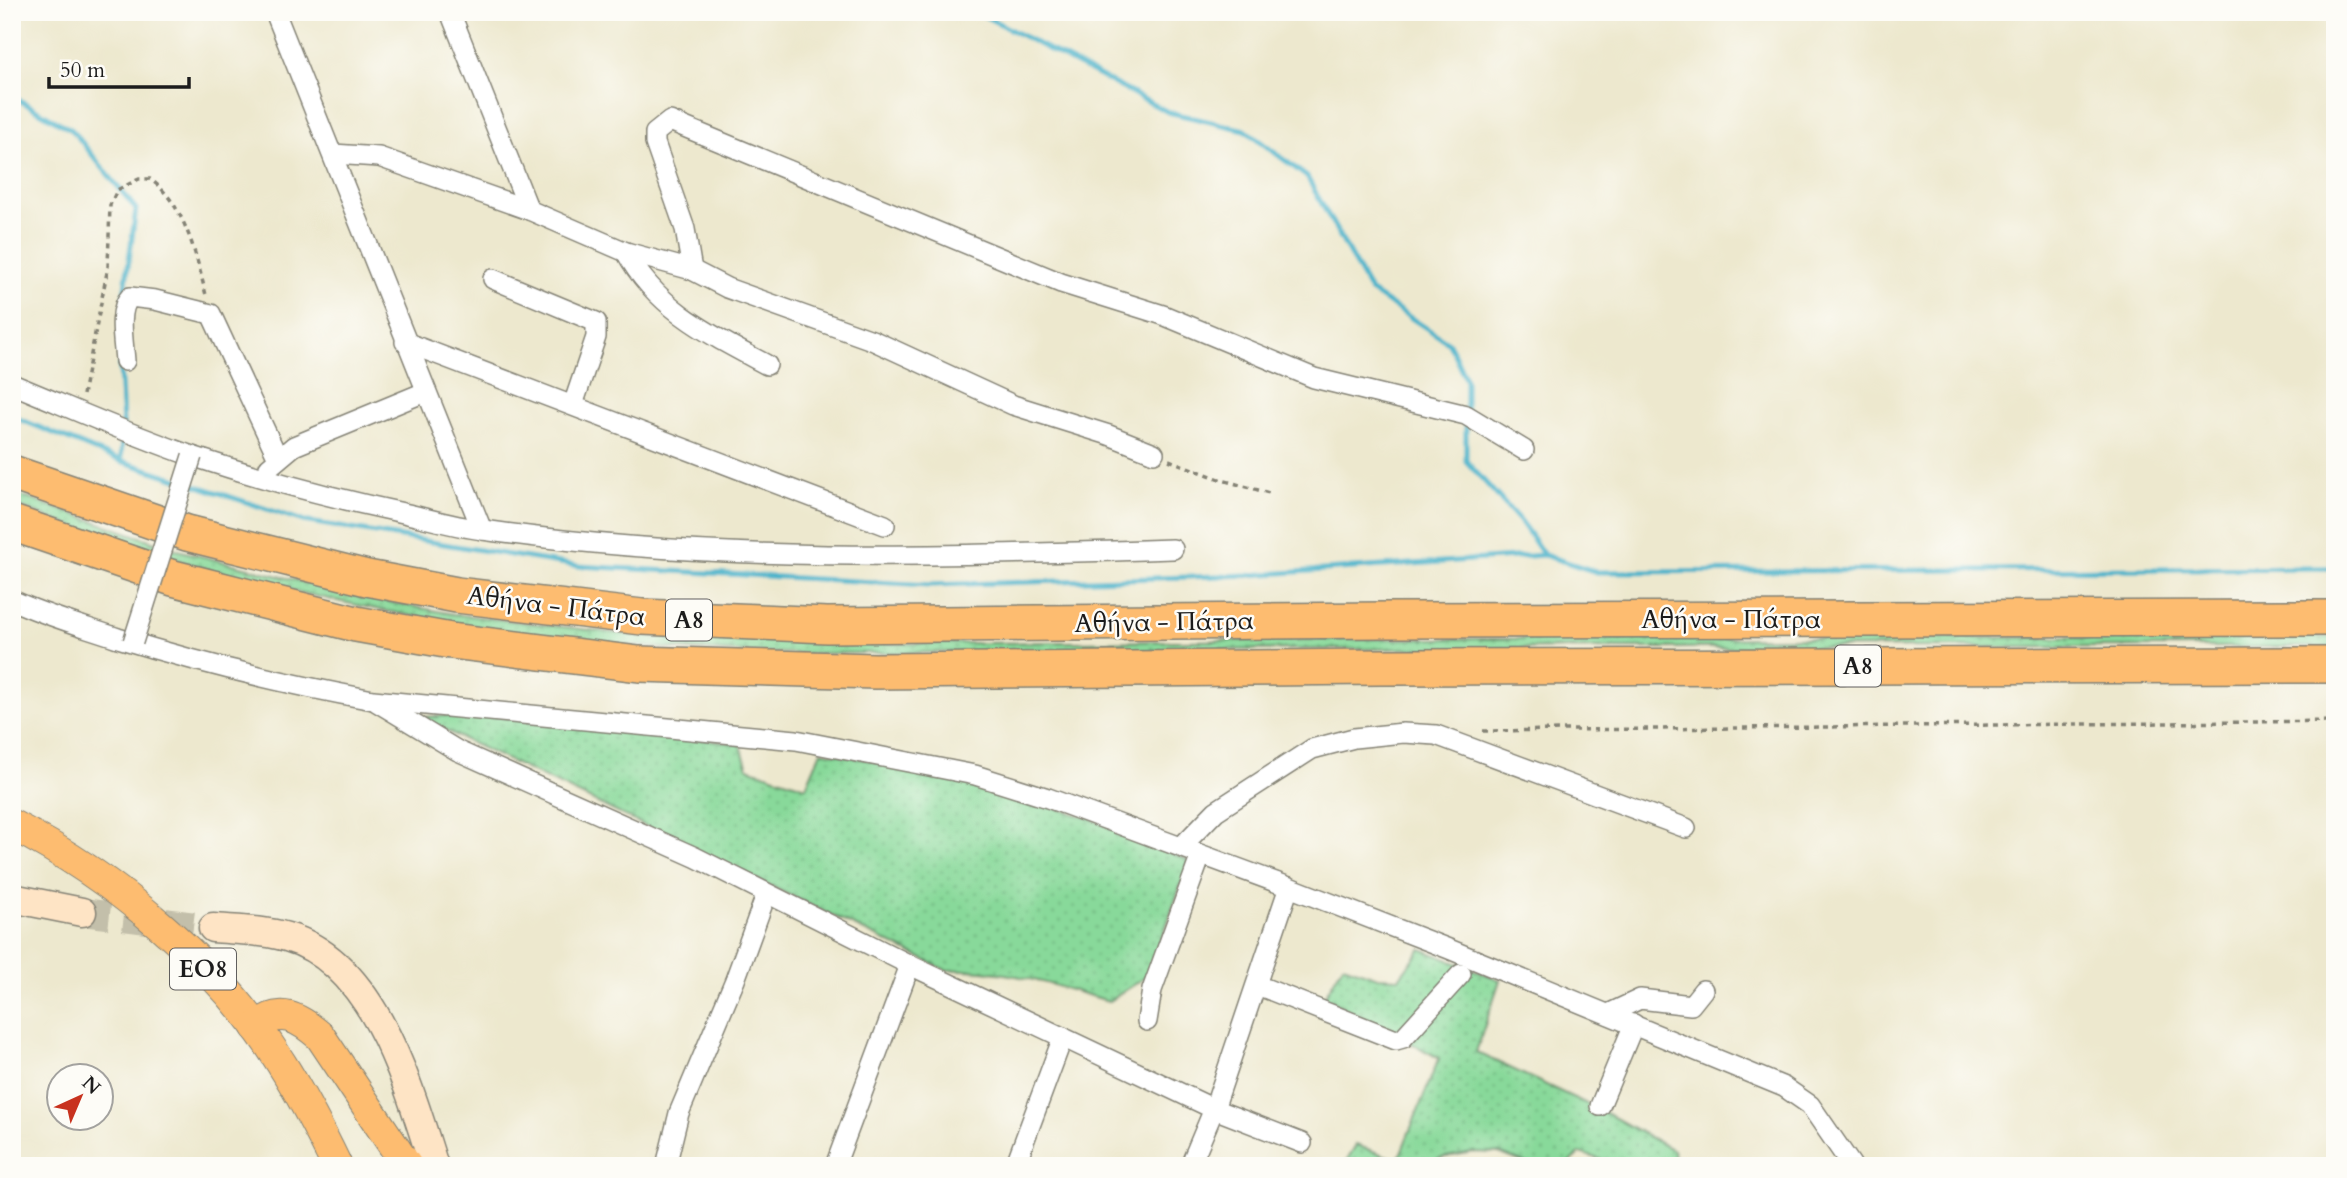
<svg xmlns="http://www.w3.org/2000/svg" width="2347" height="1178" font-family="Cardo,serif">
	<style>
		.grass { fill: url(#grass-dots); stroke: #527a5b; stroke-width: 2 }
		.lines { fill: none; stroke-linecap: round; stroke-linejoin: round }
		.stream { stroke: #4bb3ca; stroke-width: 5 }
		.secondary-tunnel { stroke: #c3bfaa; stroke-width: 28; stroke-dasharray: 28 14; stroke-linecap: butt }
		.street-casing { stroke: #848275; stroke-width: 22 }
		.secondary-casing { stroke: #848275; stroke-width: 31 }
		.primary-casing { stroke: #848275; stroke-width: 32 }
		.highway-casing { stroke: #848275; stroke-width: 38 }
		.path { stroke: #848275; stroke-width: 3.5; stroke-dasharray: 5 5; stroke-linecap: butt }
		.street { stroke: #fff; stroke-width: 19 }
		.secondary { stroke: #fee4c5; stroke-width: 28 }
		.primary { stroke: #fdbc6f; stroke-width: 30 }
		.highway { stroke: #fdbc6f; stroke-width: 35 }
		.street-bridge-casing { stroke: #848275; stroke-width: 22; stroke-linecap: butt }
		.street-bridge { stroke: #fff; stroke-width: 19 }
		.labels { text-anchor: middle; dominant-baseline: central; stroke-width: 5; stroke-linejoin: round; paint-order: stroke }
		.shield { fill: #fdfcf7; stroke: #605f5e; stroke-width: 2 }
		.shield-label { font-size: 24px; font-weight: bold; fill: #1c1c1c }
		.street-label { font-size: 26px; fill: #1c1c1c; stroke: #fdfcf7 }
	</style>
	<defs>
		<pattern id="grass-dots" width="8" height="8" patternUnits="userSpaceOnUse" patternTransform="scale(1.75)"><rect width="8" height="8" fill="#88d99a"/><path d="M2 2h.1M6 6h.1" fill="none" stroke="#75ba84" stroke-width="1.8" stroke-linecap="round"/></pattern>
	</defs>
	<rect width="100%" height="100%" fill="#fdfcf7"/>
	<filter id="ink" filterUnits="userSpaceOnUse"><feTurbulence type="fractalNoise" baseFrequency=".0143" numOctaves="2"/><feDisplacementMap in="SourceGraphic" scale="14" xChannelSelector="R" yChannelSelector="G"/><feConvolveMatrix kernelMatrix="1 2 1 2 8 2 1 2 1" color-interpolation-filters="sRGB"/></filter>
	<filter id="wash" filterUnits="userSpaceOnUse"><feTurbulence type="fractalNoise" baseFrequency=".00686" numOctaves="4" result="noise"/><feDisplacementMap in="SourceGraphic" scale="28" xChannelSelector="R" yChannelSelector="G"/><feGaussianBlur stdDeviation="1.57" result="paint"/><feColorMatrix in="noise" values="0 0 0 0 0 0 0 0 0 0 0 0 0 0 0 0 0 1.4 0 .05"/><feComposite in="paint" operator="in"/></filter>
	<g filter="url(#wash)">
		<rect width="100%" height="100%" fill="#ede8ce"/>
		<g class="grass">
			<path d="M12,493l169,58 181,46 91,17 187,22 234,8 509,-5 952,-2v10c-326,1 -651,-1 -977,2 -137,1 -274,1 -411,3 -118,2 -236,3 -353,-10 -199,-21 -395,-66 -582,-138z"/>
			<path d="M473,714l267,30 8,24 58,19 15,-36 138,27 132,41 98,42 -40,114 -40,26c-54,-15 -106,-34 -163,-31l-518,-248 -2,-5z"/>
			<path d="M1421,949l79,31 -24,72 130,61 67,37 3,16h-63l-1,-3 -32,-10 -15,13h-33l-33,-13 -26,-1 -32,6 -12,8h-86l13,-21 42,15 41,-102 -115,-61 19,-32 35,12 21,1z"/>
		</g>
		<g class="lines">
			<g class="stream">
				<path d="M977,12l191,100 77,18 62,47 63,114 79,52 17,37v32"/>
				<path d="M12,96l60,34 64,79 -12,87"/>
				<path d="M120,365l3,60"/>
				<path d="M12,416l109,45 59,19"/>
				<path d="M1466,421v40l55,61 23,33"/>
				<path d="M121,461l1,-26"/>
				<path d="M189,483l114,38 275,45 352,19 320,-10 294,-20 53,17 738,-4"/>
			</g>
		</g>
	</g>
	<g filter="url(#ink)">
		<g class="lines">
			<path class="secondary-tunnel" d="M82,912l131,16"/>
			<g class="street-casing">
				<g id="street">
					<path d="M275,12l207,518"/>
					<path d="M450,12l79,198"/>
					<path d="M333,154l46,3 150,53 97,42 66,18 35,18 145,52 141,65 96,30 45,18"/>
					<path d="M626,252c30,57 87,84 141,113"/>
					<path d="M692,270l-7,-41 -30,-86v-10l15,-12 391,162 102,32 151,63 152,37 58,35"/>
					<path d="M493,279l103,43v15l-23,68"/>
					<path d="M405,342l480,183"/>
					<path d="M125,361c-1,-17 -8,-51 5,-64l25,3 56,14 67,144"/>
					<path d="M12,384c61,25 121,52 183,73 70,23 141,42 213,57 25,6 50,13 75,16 229,33 460,27 690,19"/>
					<path d="M269,467l25,-21 131,-54"/>
					<path d="M12,600c34,16 71,26 106,38 84,26 168,46 255,62l423,40 179,35 73,23 241,89 160,62 335,138 26,18 42,61"/>
					<path d="M377,702l81,49 237,106 215,108 304,144 88,34"/>
					<path d="M1181,847l35,-36 96,-62 42,-11 49,-5 33,2 250,93"/>
					<path d="M1257,985l139,55 7,-2 58,-64"/>
					<path d="M1608,1014l32,-15 51,6 12,-15"/>
					<path d="M1147,1021l5,-31 49,-135"/>
					<path d="M1600,1106l34,-82"/>
					<path d="M666,1166l13,-53 56,-133 31,-85"/>
					<path d="M835,1166l75,-201"/>
					<path d="M1015,1166l48,-129"/>
					<path d="M1190,1166l24,-57 75,-222"/>
				</g>
			</g>
			<g class="secondary-casing">
				<g id="secondary">
					<path d="M12,898l70,14"/>
					<path d="M213,928c24,2 50,2 74,9 88,25 122,151 147,229"/>
				</g>
			</g>
			<g class="primary-casing">
				<g id="primary">
					<path d="M12,825c101,51 209,141 269,238 21,33 39,68 56,103"/>
					<path d="M256,1027c24,-21 43,-9 64,9l87,130"/>
				</g>
			</g>
			<g class="highway-casing">
				<g id="highway">
					<path d="M12,473l175,60 180,45 90,17 185,22 185,8 557,-5 951,-2"/>
					<path d="M12,523l161,55 183,46 95,17 188,23 236,7 507,-4 953,-2"/>
				</g>
			</g>
			<g class="path">
				<path d="M83,395l25,-128 2,-62 7,-15 22,-11h11c35,25 46,76 56,116"/>
				<path d="M1169,460l53,20 47,13"/>
				<path d="M1483,731l852,-10"/>
			</g>
			<use href="#street" class="street"/>
			<use href="#secondary" class="secondary"/>
			<use href="#primary" class="primary"/>
			<use href="#highway" class="highway"/>
			<g class="street-bridge-casing">
				<path id="street-bridge" d="M133,642l59,-186"/>
			</g>
			<use href="#street-bridge" class="street-bridge"/>
		</g>
	</g>
	<g class="labels">
		<g class="shield">
			<rect x="666" y="599.5" width="46" height="41" rx="5"/>
			<rect x="1835" y="645.5" width="46" height="41" rx="5"/>
			<rect x="170" y="948.5" width="66" height="41" rx="5"/>
		</g>
		<g class="shield-label">
			<text x="689" y="620">Α8</text>
			<text x="1858" y="666">Α8</text>
			<text x="203" y="969">ΕΟ8</text>
		</g>
		<g class="street-label">
			<text transform="translate(556 606) rotate(7)">Αθήνα - Πάτρα</text>
			<text x="1731" y="619">Αθήνα - Πάτρα</text>
			<text transform="translate(1164 622) rotate(-1)">Αθήνα - Πάτρα</text>
		</g>
	</g>
	<rect width="2347" height="1178" fill="none" stroke="#fdfcf7" stroke-width="42"/>
	<g transform="translate(80 1097) rotate(44)"><circle r="33" fill="#fdfcf7" stroke="#a3a29f" stroke-width="2"/>
	<path d="M0-5L12 26L0 18L-12 26Z" fill="#c8321e"/>
	<text y="-10" font-size="19" font-weight="bold" text-anchor="middle" fill="#1c1c1c">N</text>
	</g>
	<path d="M49 77v10h140v-10" fill="none" stroke="#1c1c1c" stroke-width="3.5"/>
	<text x="60" y="77" font-size="21" fill="#1c1c1c" stroke="#fdfcf7" stroke-width="5" paint-order="stroke">50 m</text>
</svg>
